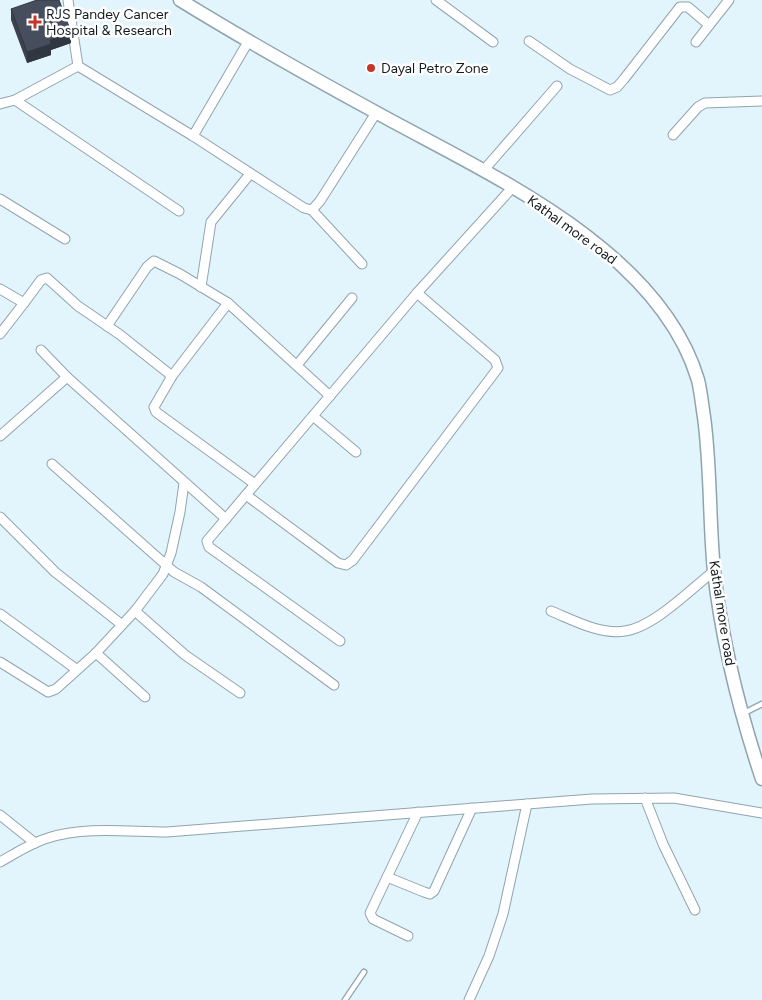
<svg xmlns="http://www.w3.org/2000/svg" width="762" height="1000" font-family="Figtree,sans-serif">
	<style>
		.lines { fill: none; stroke-linecap: round; stroke-linejoin: round }
		.service-casing { stroke: #90a4af; stroke-width: 7 }
		.minor-casing { stroke: #90a4af; stroke-width: 11 }
		.secondary-casing { stroke: #90a4af; stroke-width: 15 }
		.service { stroke: #fff; stroke-width: 4.5 }
		.minor { stroke: #fff; stroke-width: 9 }
		.secondary { stroke: #fff; stroke-width: 12 }
		.wall { fill: #3c4350 }
		.shaded-wall { fill: #313741 }
		.building { fill: #464e5d; stroke: #313741 }
		.poi-dot { fill: #c33629; stroke: #fefefe; stroke-width: 2 }
		.labels { text-anchor: middle; dominant-baseline: central; stroke-width: 5; stroke-linejoin: round; paint-order: stroke }
		.poi-label { font-size: 14px; fill: #131b1f; stroke: #fefefe; text-anchor: start }
		.street-label { font-size: 14px; fill: #131b1f; stroke: #fefefe }
	</style>
	<rect width="100%" height="100%" fill="#e2f4fc"/>
	<g class="lines">
		<g class="service-casing">
			<g id="service">
				<path d="M744,713l18,-9"/>
				<path d="M345,1000l19,-28"/>
			</g>
		</g>
		<g class="minor-casing">
			<g id="minor">
				<path d="M68,0l10,66 115,70 111,72 8,2 8,-9 56,-88"/>
				<path d="M436,0l57,42"/>
				<path d="M529,41l41,28 40,21 7,-3 7,-8 56,-72h8l21,18"/>
				<path d="M696,42l33,-42"/>
				<path d="M15,100l164,111"/>
				<path d="M0,104l15,-4 63,-34"/>
				<path d="M673,135l25,-28 7,-4 57,-2"/>
				<path d="M193,136l55,-94"/>
				<path d="M483,171l74,-85"/>
				<path d="M0,199l65,40"/>
				<path d="M312,210l50,54"/>
				<path d="M201,287l10,-65 39,-48"/>
				<path d="M0,289l24,14 -24,31"/>
				<path d="M24,303l17,-23 6,-2 31,28 41,28 53,42 56,-73 102,93"/>
				<path d="M107,326l40,-59 7,-6 26,13 48,29"/>
				<path d="M41,350l26,27 159,142"/>
				<path d="M297,365l55,-67"/>
				<path d="M172,376l-18,31 2,5 99,72"/>
				<path d="M313,416l43,36"/>
				<path d="M0,436l67,-59"/>
				<path d="M52,464l122,108 27,15 133,98"/>
				<path d="M246,495l92,68 8,2 7,-5 145,-192 -3,-8 -78,-67"/>
				<path d="M0,517l55,55 66,52"/>
				<path d="M135,611l50,44 55,38"/>
				<path d="M551,611c22,9 49,24 74,20 29,-4 66,-42 89,-60"/>
				<path d="M0,614l76,55"/>
				<path d="M340,641l-131,-94 -2,-6 210,-248 95,-105"/>
				<path d="M96,653l49,44"/>
				<path d="M0,662l48,30 8,-3 40,-36 39,-42 28,-37 8,-21 9,-41 4,-29"/>
				<path d="M645,798l18,46 32,66"/>
				<path d="M0,815l35,28"/>
				<path d="M0,862c16,-9 31,-19 48,-24 37,-12 81,-6 119,-6l425,-33 82,-1 88,15"/>
				<path d="M387,877l37,15 6,2 4,-3 38,-83"/>
				<path d="M408,936l-35,-17 -3,-6 48,-101"/>
				<path d="M469,1000l20,-44 14,-42 24,-110"/>
			</g>
		</g>
		<g class="secondary-casing">
			<path id="secondary" d="M180,0c65,40 131,77 199,114 111,61 280,135 319,266 3,12 4,25 6,37 7,51 5,103 10,154 8,72 25,139 48,208"/>
		</g>
		<use href="#service" class="service"/>
		<use href="#minor" class="minor"/>
		<use href="#secondary" class="secondary"/>
	</g>
	<path class="wall" d="M11,9l60,34 -20,7v5l-24,8 -16,-43z"/>
	<path class="shaded-wall" d="M71,32v11l-20,7v5l-24,8v-11l23,-12z"/>
	<path class="building" d="M37,0h22l12,32 -21,8 1,4 -24,8 -16,-43z"/>
	<g class="poi-dot">
		<path d="M32.5 14.5h5v5h5v5h-5v5h-5v-5h-5v-5h5z"/>
		<circle cx="371" cy="68" r="5"/>
	</g>
	<g class="labels">
		<g class="poi-label">
			<text x="46" y="14">RJS Pandey Cancer<tspan x="46" dy="16">Hospital &amp; Research</tspan></text>
			<text x="381" y="68">Dayal Petro Zone</text>
		</g>
		<g class="street-label">
			<text transform="translate(572 230) rotate(36)">Kathal more road</text>
			<text transform="translate(722 613) rotate(81)">Kathal more road</text>
		</g>
	</g>
</svg>
